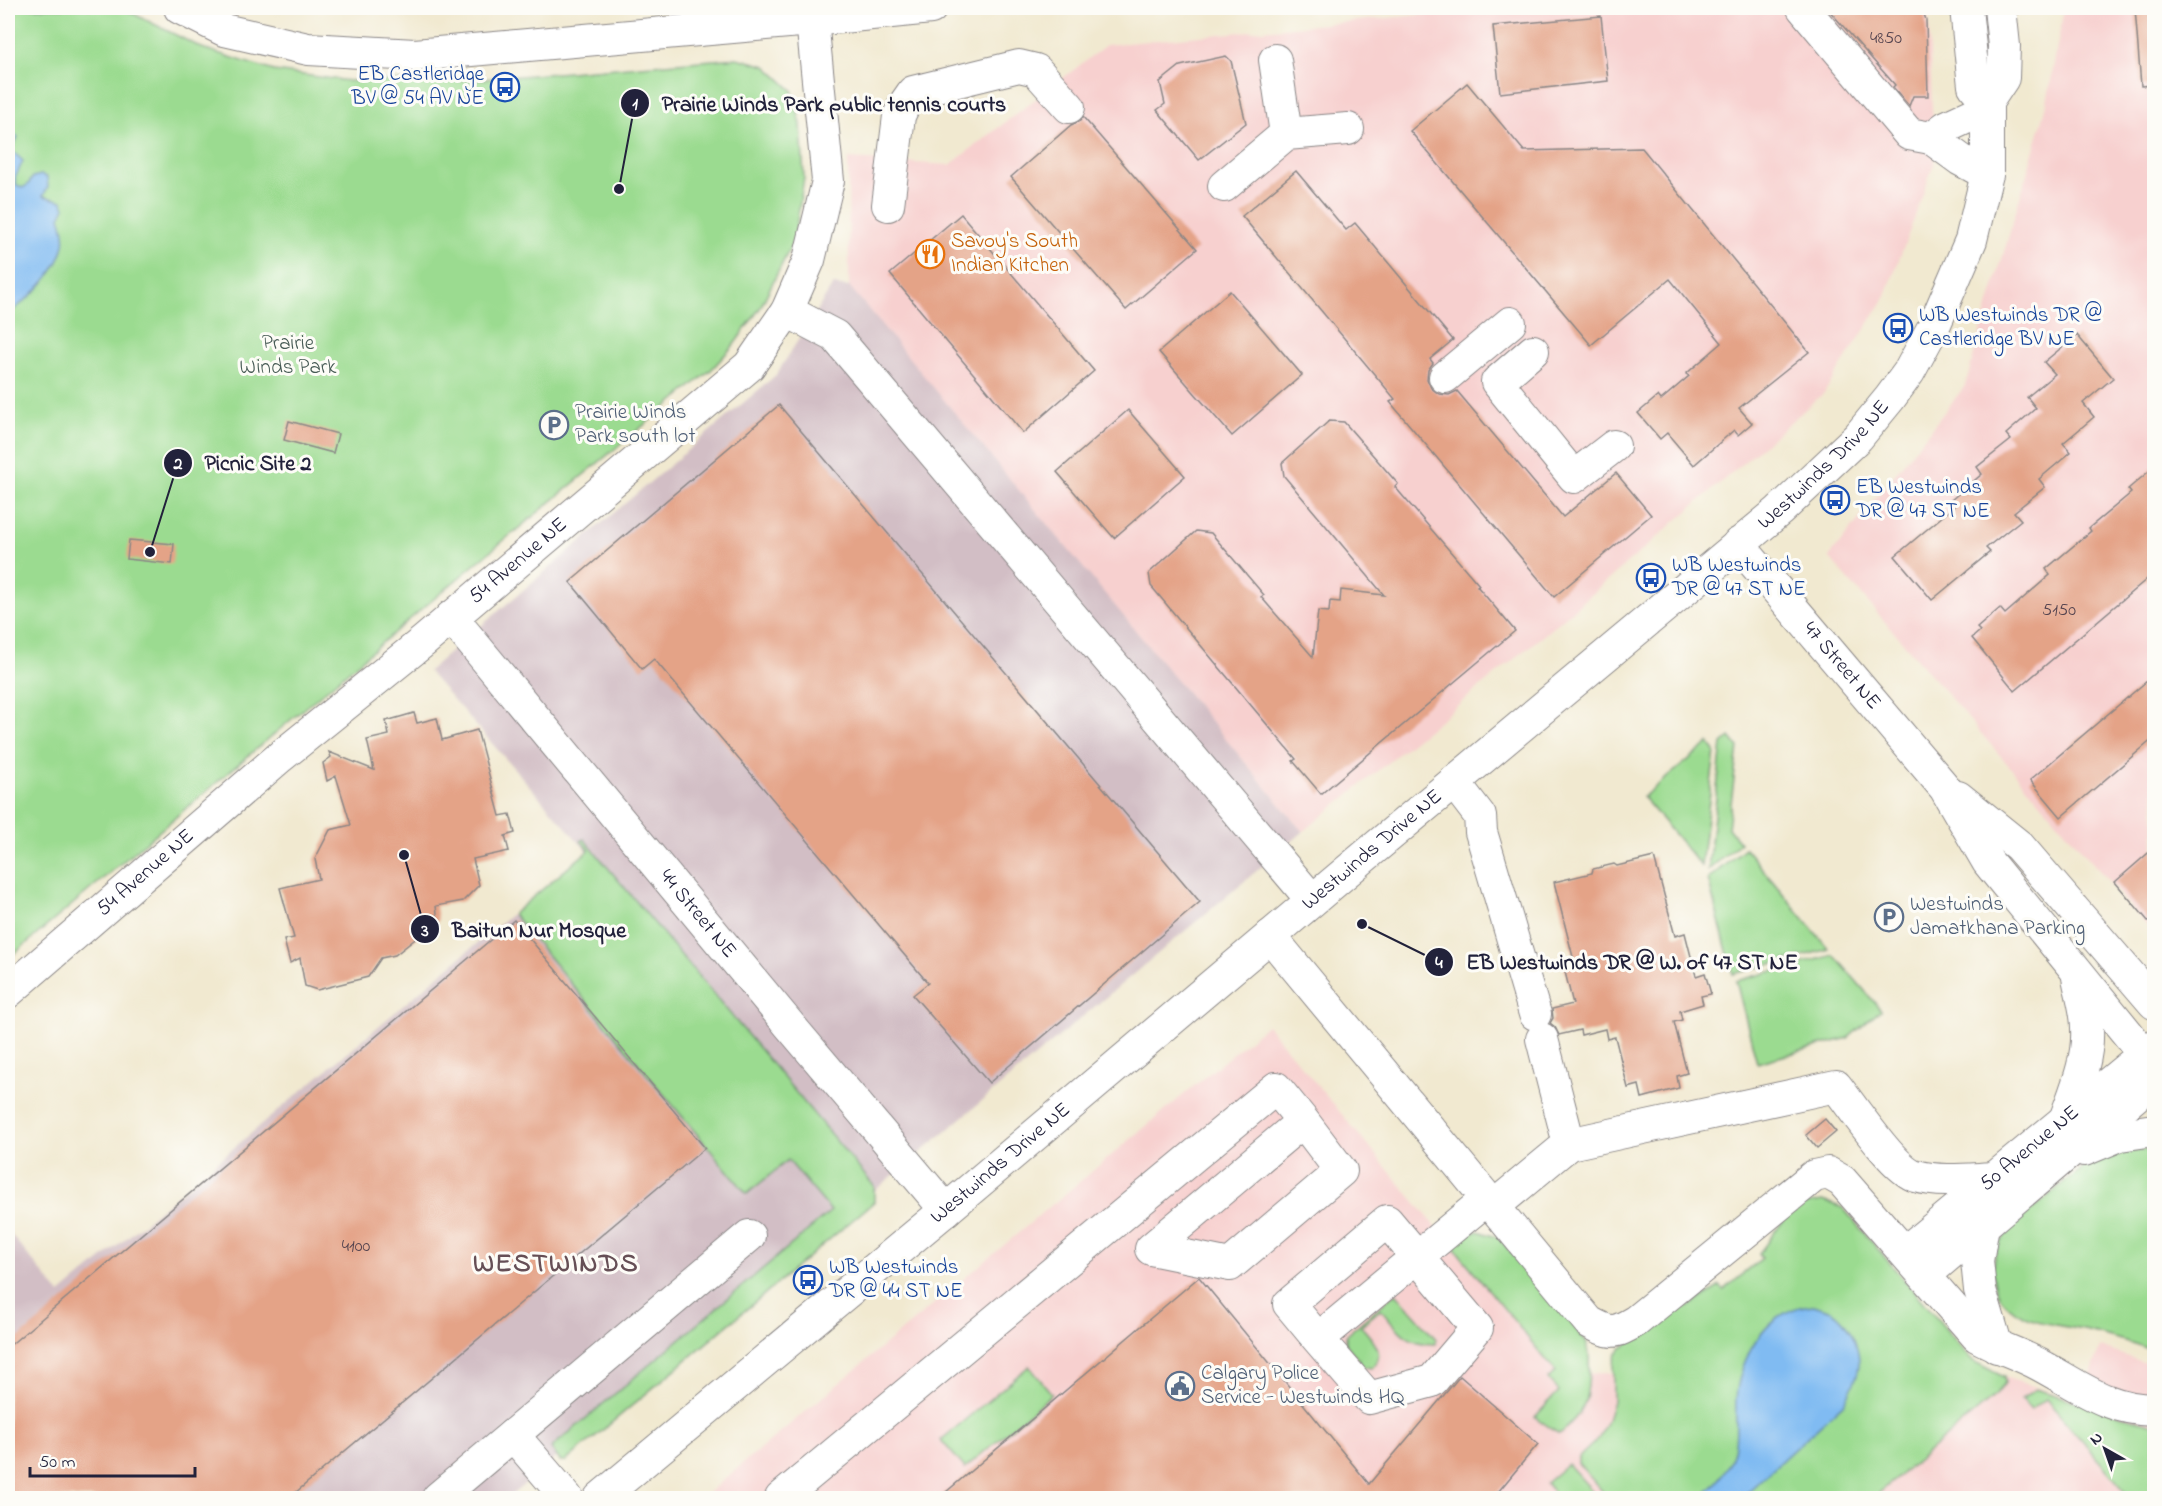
<svg xmlns="http://www.w3.org/2000/svg" width="2162" height="1506" font-family="'Indie Flower',sans-serif">
	<style>
		.built { fill: #f7d0cf }
		.industrial { fill: #d2bec5 }
		.green { fill: #9bdb90; stroke: #5e7e66; stroke-width: 1.5 }
		.water { fill: #80bbf2; stroke: #516e96; stroke-width: 1.5 }
		.building { fill: #e4a387 }
		.lines { fill: none; stroke-linecap: round; stroke-linejoin: round }
		.minor-casing { stroke: #8a8686; stroke-width: 34 }
		.minor { stroke: #fff; stroke-width: 32 }
		.labels { text-anchor: middle; dominant-baseline: central; stroke-width: 6; stroke-linejoin: round; paint-order: stroke }
		.number-label { font-size: 18px; fill: #52424e }
		.transit-label { font-size: 21px; fill: #164399; stroke: #fdfcf7; text-anchor: start }
		.food-label { font-size: 21px; fill: #c56008; stroke: #fdfcf7; text-anchor: start }
		.park-label { font-size: 21px; fill: #465a54; stroke: #fdfcf7 }
		.service-label { font-size: 21px; fill: #4e5e75; stroke: #fdfcf7; text-anchor: start }
		.street-label { font-size: 21px; fill: #22223b; stroke: #fdfcf7 }
		.district-label { font-size: 27px; font-weight: bold; letter-spacing: 1.5px; fill: #664f56; stroke: #fdfcf7 }
		.leader { fill: none; stroke: #22223b; stroke-width: 2 }
		.callout-dot { fill: #22223b; stroke: #fdfcf7; stroke-width: 2 }
		.mark-label { font-size: 18px; text-anchor: middle; font-weight: bold; fill: #fff }
		.callout-label { font-size: 22px; text-anchor: middle; font-weight: bold; fill: #22223b; stroke: #fdfcf7; stroke-width: 6; stroke-linejoin: round; paint-order: stroke }
	</style>
	<rect width="100%" height="100%" fill="#fdfcf7"/>
	<filter id="ink" filterUnits="userSpaceOnUse"><feTurbulence type="fractalNoise" baseFrequency=".0167" numOctaves="2"/><feDisplacementMap in="SourceGraphic" scale="12" xChannelSelector="R" yChannelSelector="G"/><feConvolveMatrix kernelMatrix="1 2 1 2 8 2 1 2 1" color-interpolation-filters="sRGB"/></filter>
	<filter id="wash" filterUnits="userSpaceOnUse"><feTurbulence type="fractalNoise" baseFrequency=".008" numOctaves="4" result="noise"/><feDisplacementMap in="SourceGraphic" scale="24" xChannelSelector="R" yChannelSelector="G"/><feGaussianBlur stdDeviation="1.35" result="paint"/><feColorMatrix in="noise" values="0 0 0 0 0 0 0 0 0 0 0 0 0 0 0 0 0 1.4 0 .05"/><feComposite in="paint" operator="in"/></filter>
	<g filter="url(#wash)">
		<rect width="100%" height="100%" fill="#f1e9d0"/>
		<g class="built">
			<path d="M1492,8h434l3,17 5,139 -49,134 -61,95 -267,231 -254,208 -454,-545 -1,-128 102,6 156,-120z"/>
			<path d="M2064,8h90v926l-325,-377 136,-171 81,-278z"/>
			<path d="M1267,1025l292,349 56,-1 221,-161 13,2 124,147 31,16 78,25 18,-55 54,19v132h-1452z"/>
		</g>
		<path class="industrial" d="M833,285l17,2 453,545 -795,666h-500v-267l52,63 527,-443 -159,-180 348,-296z"/>
		<g class="green">
			<path d="M8,8h114l80,40 72,23 75,10 123,-1 265,-22 29,8 26,24 9,34 3,54 -10,62 -34,68 -27,38 -22,24 -237,195 -466,394z"/>
			<path d="M1730,737l8,10 -10,81 12,15 -32,27 14,-126z"/>
			<path d="M1709,743l6,8 -14,115 -58,-69z"/>
			<path d="M584,839l290,347v16l-308,259h-6l-9,-13 280,-237 -43,-51 -41,34 -234,-280 76,-64 -8,-9z"/>
			<path d="M1745,848l84,101 -96,25 -25,-95z"/>
			<path d="M1834,955l47,55 -33,28 -91,25 -21,-82z"/>
			<path d="M2148,1150l6,15v186c-22,-9 -46,-15 -70,-21 -23,-5 -56,-6 -74,-23 -12,-10 -16,-19 -17,-35 -3,-33 29,-53 51,-72 17,-14 34,-31 55,-41 15,-7 33,-8 49,-9z"/>
			<path d="M1823,1201l20,7 130,153 31,16 1,6 -8,11 -124,104h-265l-30,-35v-5l21,-20 7,-15 7,-22v-37l3,-10 4,-5 27,-17 20,-18 21,-7 32,-21 4,4 38,-32 -3,-5c23,-27 24,-49 64,-52z"/>
			<path d="M1478,1231l21,7 87,103c4,10 3,18 3,28 -1,33 -4,43 -30,65l-24,-17 24,-26 -11,-12 8,-7 -104,-127 14,-11z"/>
			<path d="M1396,1293l40,46v5c-29,1 -38,-14 -55,-35l-20,17c11,13 27,28 11,42l-8,-1 -18,-23v-9z"/>
			<path d="M1029,1366l23,28 -87,74 -24,-28z"/>
			<path d="M2035,1389l119,36v73h-23l-85,-99 -15,11 -10,-11z"/>
			<path d="M1568,1464l31,34h-40l-13,-15z"/>
		</g>
		<g class="water">
			<path d="M8,130l10,7 -7,13 12,11 -8,17 1,6 6,4 6,-3 5,-8 8,-2 6,2 1,10 -5,9 19,5 3,6 -5,10c3,9 6,19 4,28 -6,28 -34,53 -56,69z"/>
			<path d="M1814,1305c6,2 12,4 18,6 15,9 28,35 27,53 -1,14 -9,27 -15,39l-103,95h-40c13,-12 26,-25 32,-43 5,-15 2,-39 3,-56 4,-42 31,-92 78,-94z"/>
		</g>
		<g id="blocks">
			<g class="building">
				<path d="M1827,8h95l4,12 2,76h-15l-4,10 -16,-19 2,-2z"/>
				<path d="M2135,8h19v77l-13,1z"/>
				<path d="M1601,16l7,65 -108,12 -7,-67z"/>
				<path d="M1226,56l5,5 15,62 -47,37 -42,-50 8,-6 -5,-22 20,-16z"/>
				<path d="M1467,83l57,68 118,-3 167,204 -70,56 13,15 -14,12 -4,-5 -40,35 -27,-32 -7,6 -22,-26 20,-17 3,4 28,-24 -3,-2 36,-31 -52,-64 -79,66 -181,-214z"/>
				<path d="M1083,117l114,132 -71,61 -115,-133 60,-52 9,-4z"/>
				<path d="M1296,171l50,59 9,-7 98,117 -23,19 3,4 -5,7 -1,9 4,9 8,6 10,1 8,-4 106,126 53,-44 35,42 -97,82 -164,-195 5,-3 -153,-183z"/>
				<path d="M961,214l133,157 -71,62 -133,-159z"/>
				<path d="M1230,291l72,84 -70,61 -73,-84z"/>
				<path d="M2077,335l36,43 -30,25 11,14 -31,26 8,9 -32,27 6,8 -31,25 7,8 -35,28 4,4 -58,48 -37,-44 61,-51 -5,-5 31,-26 -5,-7 34,-27 -5,-6 30,-26 -9,-11 28,-23 -11,-12z"/>
				<path d="M779,405l421,497 -211,181 -76,-88 15,-12 -274,-324 -12,10 -72,-87z"/>
				<path d="M1128,410l57,66 -71,62 -57,-66z"/>
				<path d="M289,421l49,13 -5,19 -49,-13z"/>
				<path d="M1329,421l15,1 54,62 -3,3 84,98 -2,1 38,45 -194,163 -28,-33 3,-2 -145,-173 -2,-13 47,-42 15,2 53,62 -3,2 52,60 5,-46 11,1 1,-11 10,1 1,-12 43,5 -100,-119 -2,-13z"/>
				<path d="M2154,467v106l-139,118 -43,-53 8,-7 -3,-3 23,-20 5,6 45,-39 -4,-6 45,-38 -2,-3 42,-35 -3,-4z"/>
				<path d="M129,540l45,4 -2,20 -45,-5z"/>
				<path d="M2154,675v63l-93,79 -31,-37z"/>
				<path d="M414,713l3,10 20,-5 5,22 35,-10 23,86 10,-2 5,19 -10,3 4,15 -36,8 6,26 -16,16 -27,5 2,15 -43,34 -14,3 -13,19 -51,13 -12,-4 -5,-28 -10,5 -6,-23 10,-2 -14,-50 39,-9 -4,-20 15,-29 21,-5 -15,-49 -9,5 -4,-18 8,-6 -2,-5 45,18 -7,-30 22,-5 -3,-14z"/>
				<path d="M2154,848v80l-39,-46z"/>
				<path d="M1654,857l21,79 10,-3 11,43 9,-3 6,21 -10,2 2,8 -23,7 2,9 -8,2 13,51 -10,3 2,12 -37,10 -3,-13 -11,3 -13,-51 -8,2 -2,-10 -24,6 -1,-5 -21,5 -4,-8 -5,-4 3,-5 -1,-9 21,-5 -10,-40 11,-3 -20,-79 38,-9 1,-4 21,-5 3,2z"/>
				<path d="M514,920l191,228 -416,350h-281v-151z"/>
				<path d="M1825,1119l11,13 -19,16 -11,-13z"/>
				<path d="M1199,1277l170,207 91,-108 78,68 -45,54h-554z"/>
			</g>
		</g>
	</g>
	<g filter="url(#ink)">
		<use href="#blocks" fill-opacity="0" stroke="#8a8686" stroke-width="1.5"/>
		<g class="lines">
			<g class="minor-casing">
				<g id="minor">
					<path d="M180,8l44,22 84,19 107,6 397,-35 119,-12"/>
					<path d="M1803,8l106,126 22,4"/>
					<path d="M1966,8l8,78 13,16"/>
					<path d="M1275,60l11,74"/>
					<path d="M1987,174l-26,-14 -30,-22 15,-11 41,-19"/>
					<path d="M1224,186l62,-52 62,-5"/>
					<path d="M888,205l11,-89 5,-11 9,-13 106,-26 17,4 33,37"/>
					<path d="M787,311l48,25 477,564"/>
					<path d="M1533,351l-36,31 77,95 40,-31"/>
					<path d="M1445,377l65,-54"/>
					<path id="s1" d="M1738,544l207,244 43,74 166,204"/>
					<path id="s2" d="M451,617l340,410 155,183"/>
					<path d="M1454,782l26,34 1,16 54,182"/>
					<path d="M1958,797l61,49 135,157"/>
					<path d="M1270,936l319,386c22,12 25,12 47,-1l178,-145 14,-3 14,8 135,155c21,12 43,18 63,29 41,22 66,44 114,45"/>
					<path id="s3" d="M8,992l272,-235 144,-116 325,-275 38,-55 22,-51 19,-79 -16,-161"/>
					<path d="M1542,1039l27,105"/>
					<path d="M2065,1120c10,-29 24,-60 22,-92 0,-17 -6,-35 -9,-51"/>
					<path d="M2084,1150l36,-15 34,-5"/>
					<path d="M1493,1207l76,-63 267,-58c16,20 58,84 80,90 25,7 54,3 79,2"/>
					<path d="M1983,1225l-6,36 3,29 17,57"/>
					<path id="s4" d="M1905,1252l249,-206"/>
					<path d="M1925,1275l229,-195"/>
					<path d="M1318,1339l51,59 63,-17 45,-53 -90,-107 -98,83 29,35 169,-140"/>
					<path d="M513,1435l54,63"/>
					<path d="M438,1498l311,-262"/>
					<path id="s5" d="M600,1498l346,-288 418,-353 415,-346 79,-74 32,-39 19,-26 25,-46 37,-86 16,-66v-72l16,-24 1,-32 -4,-38"/>
					<path d="M781,1498l495,-410 27,33 38,50 -111,94 -79,-16 152,-128"/>
				</g>
			</g>
			<use href="#minor" class="minor"/>
		</g>
	</g>
	<defs>
		<g id="bus-ring" transform="scale(1.5)"><circle r="9.5" fill="#fdfcf7" stroke="#1a4fb4" stroke-width="1.5"/><path d="M-5-6H5V4H4V6H2V4H-2V6H-4V4H-5ZM-3.5-4V0h7V-4ZM-3.5 1.2v1.5H-2V1.2ZM2 1.2v1.5H3.5V1.2Z" fill="#1a4fb4"/></g>
		<g id="restaurant-ring" transform="scale(1.5)"><circle r="9.5" fill="#fdfcf7" stroke="#e8710a" stroke-width="1.5"/><path d="M-5-6h1v4h1v-4h1v4h1v-4h1v5L-1.5 .5V6h-2V.5L-5-1ZM5-6V6H3V1.5H1.5Q1.5-4 5-6Z" fill="#e8710a"/></g>
		<g id="parking-ring" transform="scale(1.5)"><circle r="9.5" fill="#fdfcf7" stroke="#5c6f8a" stroke-width="1.5"/><path d="M-3.5-5.5H1a3.5 3.5 0 0 1 0 7H-1V5.5H-3.5ZM-1-3.4V-.6H.8a1.4 1.4 0 0 0 0-2.8Z" fill="#5c6f8a"/></g>
		<g id="civic-ring" transform="scale(1.5)"><circle r="9.5" fill="#fdfcf7" stroke="#5c6f8a" stroke-width="1.5"/><path d="M-.6-6.5H3V-4.5H.6V-3L4-1V1h2V6H-6V1h2V-1L-.6-3ZM-1.2 2.5V6h2.4V2.5Z" fill="#5c6f8a"/></g>
	</defs>
	<g fill-rule="evenodd">
		<use href="#bus-ring" x="505" y="87"/>
		<use href="#restaurant-ring" x="930" y="254"/>
		<use href="#bus-ring" x="1898" y="328"/>
		<use href="#parking-ring" x="554" y="425"/>
		<use href="#bus-ring" x="1835" y="500"/>
		<use href="#bus-ring" x="1651" y="578"/>
		<use href="#parking-ring" x="1889" y="917"/>
		<use href="#bus-ring" x="808" y="1280"/>
		<use href="#civic-ring" x="1180" y="1386"/>
	</g>
	<g class="labels">
		<g class="number-label">
			<text x="1886" y="39">4850</text>
			<text x="2059" y="611">5150</text>
			<text x="356" y="1247">4100</text>
		</g>
		<g class="transit-label">
			<text x="484" y="75" text-anchor="end">EB Castleridge<tspan x="484" dy="24">BV @ 54 AV NE</tspan></text>
			<text x="1919" y="316">WB Westwinds DR @<tspan x="1919" dy="24">Castleridge BV NE</tspan></text>
			<text x="1856" y="488">EB Westwinds<tspan x="1856" dy="24">DR @ 47 ST NE</tspan></text>
			<text x="1672" y="566">WB Westwinds<tspan x="1672" dy="24">DR @ 47 ST NE</tspan></text>
			<text x="829" y="1268">WB Westwinds<tspan x="829" dy="24">DR @ 44 ST NE</tspan></text>
		</g>
		<g class="food-label">
			<text x="951" y="242">Savoy's South<tspan x="951" dy="24">Indian Kitchen</tspan></text>
		</g>
		<g class="park-label">
			<text x="288" y="344">Prairie<tspan x="288" dy="24">Winds Park</tspan></text>
		</g>
		<g class="service-label">
			<text x="575" y="413">Prairie Winds<tspan x="575" dy="24">Park south lot</tspan></text>
			<text x="1910" y="905">Westwinds<tspan x="1910" dy="24">Jamatkhana Parking</tspan></text>
			<text x="1201" y="1374">Calgary Police<tspan x="1201" dy="24">Service - Westwinds HQ</tspan></text>
		</g>
		<g class="street-label">
			<text stroke="none"><textPath href="#s5" startOffset="1602">Westwinds Drive NE</textPath></text>
			<text stroke="none"><textPath href="#s3" startOffset="668">54 Avenue NE</textPath></text>
			<text stroke="none"><textPath href="#s1" startOffset="160">47 Street NE</textPath></text>
			<text stroke="none"><textPath href="#s5" startOffset="1008">Westwinds Drive NE</textPath></text>
			<text stroke="none"><textPath href="#s3" startOffset="182">54 Avenue NE</textPath></text>
			<text stroke="none"><textPath href="#s2" startOffset="386">44 Street NE</textPath></text>
			<text stroke="none"><textPath href="#s4" startOffset="162">50 Avenue NE</textPath></text>
			<text stroke="none"><textPath href="#s5" startOffset="522">Westwinds Drive NE</textPath></text>
		</g>
		<g class="district-label">
			<text x="556" y="1264">WESTWINDS</text>
		</g>
	</g>
	<path class="leader" d="M619 189L635 103M150 552L178 463M404 855L425 929M1362 924L1439 962"/>
	<g class="callout-dot">
		<circle cx="619" cy="189" r="6"/>
		<circle cx="150" cy="552" r="6"/>
		<circle cx="404" cy="855" r="6"/>
		<circle cx="1362" cy="924" r="6"/>
		<circle cx="635" cy="103" r="15"/>
		<circle cx="178" cy="463" r="15"/>
		<circle cx="425" cy="929" r="15"/>
		<circle cx="1439" cy="962" r="15"/>
	</g>
	<g class="mark-label">
		<text x="635" y="109">1</text>
		<text x="178" y="469">2</text>
		<text x="425" y="936">3</text>
		<text x="1439" y="968">4</text>
	</g>
	<g class="callout-label">
		<text x="834" y="111">Prairie Winds Park public tennis courts</text>
		<text x="258" y="470">Picnic Site 2</text>
		<text x="539" y="937">Baitun Nur Mosque</text>
		<text x="1632" y="969">EB Westwinds DR @ W. of 47 ST NE</text>
	</g>
	<rect width="2162" height="1506" fill="none" stroke="#fdfcf7" stroke-width="30"/>
	<g transform="translate(2105 1449) rotate(320)" stroke="#fdfcf7" stroke-width="4.5" paint-order="stroke">
	<path d="M0-4.5L10 22L0 15L-10 22Z" fill="#22223b"/>
	<text y="-9" font-size="16" font-weight="bold" text-anchor="middle" fill="#22223b">N</text>
	</g>
	<path d="M30 1467v9h165v-9" fill="none" stroke="#22223b" stroke-width="3"/>
	<text x="39" y="1467" font-size="18" fill="#22223b" stroke="#fdfcf7" stroke-width="4.5" paint-order="stroke">50 m</text>
</svg>
